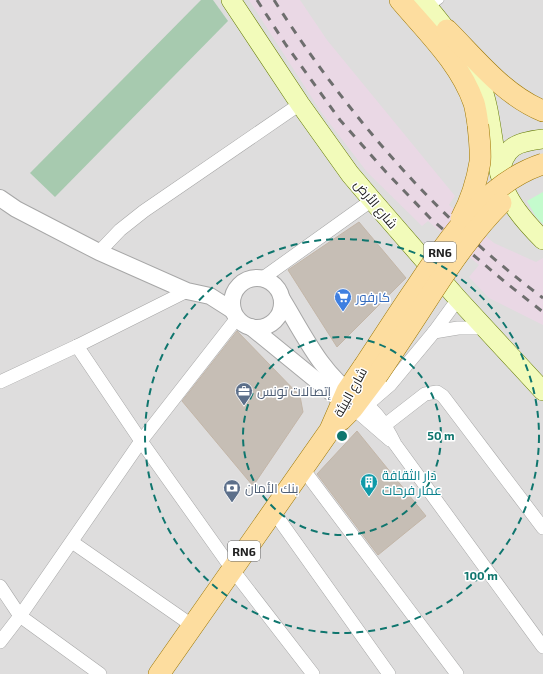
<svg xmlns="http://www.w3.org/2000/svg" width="543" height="674" font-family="'Exo 2',Cairo,sans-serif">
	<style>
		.residential { fill: #dedddd }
		.industrial { fill: #ead8e5 }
		.cemetery { fill: #a7caaf }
		.park { fill: #c4fbcd }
		.building { fill: #c6beb5; stroke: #c3b6a8 }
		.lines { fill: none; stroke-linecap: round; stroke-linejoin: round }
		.service-casing { stroke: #a7a7a7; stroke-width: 8 }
		.minor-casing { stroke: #a7a7a7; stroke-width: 14 }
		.tertiary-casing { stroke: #a7a7a7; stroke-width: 18 }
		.secondary-casing { stroke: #647b03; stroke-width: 20 }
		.primary-casing { stroke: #9c7600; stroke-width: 22 }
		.service { stroke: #fff; stroke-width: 7 }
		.minor { stroke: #fff; stroke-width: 13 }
		.tertiary { stroke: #fff; stroke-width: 16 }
		.secondary { stroke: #f2fbba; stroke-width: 19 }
		.primary { stroke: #fddd9f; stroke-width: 21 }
		.rail { stroke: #6e6e6e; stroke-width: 3; stroke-dasharray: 8 8; stroke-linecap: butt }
		.primary-bridge-casing { stroke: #9c7600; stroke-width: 22; stroke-linecap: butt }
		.primary-bridge { stroke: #fddd9f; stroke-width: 21 }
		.ring { fill: none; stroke: #0f766e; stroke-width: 2; stroke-dasharray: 7 5 }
		.labels { text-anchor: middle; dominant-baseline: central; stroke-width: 3; stroke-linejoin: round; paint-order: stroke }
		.shield { fill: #fff; stroke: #636363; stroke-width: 1 }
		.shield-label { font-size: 12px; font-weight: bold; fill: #202020 }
		.street-label { font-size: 13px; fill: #202020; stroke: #fff }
		.shop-label { font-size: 13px; fill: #366cbe; stroke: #fff; text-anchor: start }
		.service-label { font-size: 13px; fill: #4e5e75; stroke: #fff; text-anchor: start }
		.culture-label { font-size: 13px; fill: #0d838f; stroke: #fff; text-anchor: start }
		.centre { fill: #0f766e; stroke: #fff; stroke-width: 2 }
		.ring-label { font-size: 12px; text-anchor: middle; font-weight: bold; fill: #0f766e; stroke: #fff; stroke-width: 3; stroke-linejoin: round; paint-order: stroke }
	</style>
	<rect width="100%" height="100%" fill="#f1eee6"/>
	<rect class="residential" x="0" y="0" width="543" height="674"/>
	<path class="industrial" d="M249,0h51l27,40 128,156 -6,9 45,38 42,19 7,-4v67l-54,-27 -20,-21 10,-12 -51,-44 -6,5 -55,-54 -46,-60z"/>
	<path class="cemetery" d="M201,0h12l15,21 -173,176 -25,-24z"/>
	<path class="park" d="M543,192v32l-7,-7 -9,-16z"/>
	<g class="building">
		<path d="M359,222l47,56 -69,69 -49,-77z"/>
		<path d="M237,331l63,65 3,16 -50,74 -71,-85z"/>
		<path d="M357,431l69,85 -48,39 -61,-81z"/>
	</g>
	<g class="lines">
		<g class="service-casing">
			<path id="service" d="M429,8l11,-8"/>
		</g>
		<g class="minor-casing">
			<g id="minor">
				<path d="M99,252l21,-22 24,-19 156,-107"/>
				<path d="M263,278l109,-78"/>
				<path d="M434,332l24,-4h27"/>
				<path d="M77,346l64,95 91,128 81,105"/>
				<path d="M0,382l77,-36 110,-55"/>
				<path d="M360,399c18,14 25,25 35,45l148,203"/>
				<path d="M353,408l37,32"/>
				<path d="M361,410l29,-25 44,-53 24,-33"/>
				<path d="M385,425l40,-31 12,-2 6,4 100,132"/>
				<path d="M303,469l154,205"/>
				<path d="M273,511l116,163"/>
				<path d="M72,542l121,84"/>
				<path d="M0,586l20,30 80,58"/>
				<path d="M0,642l20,-26 121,-175 96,-123"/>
			</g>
		</g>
		<g class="tertiary-casing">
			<g id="tertiary">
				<path d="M0,198l16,11 83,43 88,39 23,5 22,14"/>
				<circle cx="257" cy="303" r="25"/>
				<path d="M282,299c21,34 39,74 73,97"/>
				<path d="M251,327l92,75 8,5"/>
			</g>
		</g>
		<g class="secondary-casing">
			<g id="secondary">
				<path d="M231,0l69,104 50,70 22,26 86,99 85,92"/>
				<path d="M422,0c18,21 35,42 49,66 3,5 7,10 9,16 14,35 11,75 26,110 8,18 23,34 37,48"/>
				<path d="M500,174c4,-28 17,-32 43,-35"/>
			</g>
		</g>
		<g class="primary-casing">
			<g id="primary">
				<path d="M400,0c27,32 60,63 74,103 2,7 3,15 4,22"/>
				<path d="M447,30c30,30 57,65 96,81"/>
				<path d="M341,420l12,-12 24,-32"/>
				<path d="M159,674l171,-244 17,-39 17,-25"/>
			</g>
		</g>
		<use href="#service" class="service"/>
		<use href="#minor" class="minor"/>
		<use href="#tertiary" class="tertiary"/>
		<use href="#secondary" class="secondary"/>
		<use href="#primary" class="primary"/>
		<g class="rail">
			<path d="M257,0l29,45 54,75 46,52 45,47 74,63 38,30"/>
			<path d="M274,0c72,113 162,218 269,298"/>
		</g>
		<g class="primary-bridge-casing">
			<g id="primary-bridge">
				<path d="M461,219c9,-17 16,-38 19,-57 1,-12 -1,-25 -2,-37"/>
				<path d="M364,366c16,-24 32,-49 49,-74 33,-49 71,-109 130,-128"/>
				<path d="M377,376c18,-27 36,-54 54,-82 21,-32 43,-64 70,-91"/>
			</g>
		</g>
		<use href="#primary-bridge" class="primary-bridge"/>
	</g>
	<g class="ring">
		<circle cx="342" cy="436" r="99"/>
		<circle cx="342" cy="436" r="197"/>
	</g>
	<defs>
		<g id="supermarket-pin" transform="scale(0.9)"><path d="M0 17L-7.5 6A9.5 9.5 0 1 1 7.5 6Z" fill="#3f7fe0" stroke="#fff"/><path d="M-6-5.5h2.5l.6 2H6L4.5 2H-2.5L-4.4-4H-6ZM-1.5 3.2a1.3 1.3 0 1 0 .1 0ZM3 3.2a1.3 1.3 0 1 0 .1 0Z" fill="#fff"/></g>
		<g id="office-pin" transform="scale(0.9)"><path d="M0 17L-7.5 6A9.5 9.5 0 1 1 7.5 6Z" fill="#5c6f8a" stroke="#fff"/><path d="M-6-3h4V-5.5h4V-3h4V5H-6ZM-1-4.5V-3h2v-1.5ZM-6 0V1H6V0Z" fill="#fff"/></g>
		<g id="building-pin" transform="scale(0.9)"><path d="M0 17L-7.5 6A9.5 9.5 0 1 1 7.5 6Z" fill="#0f9aa8" stroke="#fff"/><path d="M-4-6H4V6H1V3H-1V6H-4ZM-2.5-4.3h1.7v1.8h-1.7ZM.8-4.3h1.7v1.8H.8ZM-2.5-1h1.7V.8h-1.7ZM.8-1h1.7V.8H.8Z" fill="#fff"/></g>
		<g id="bank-pin" transform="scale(0.9)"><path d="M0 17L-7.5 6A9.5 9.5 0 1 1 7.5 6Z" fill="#5c6f8a" stroke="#fff"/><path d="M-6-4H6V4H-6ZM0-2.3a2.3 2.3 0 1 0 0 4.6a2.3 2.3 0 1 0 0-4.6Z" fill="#fff"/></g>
	</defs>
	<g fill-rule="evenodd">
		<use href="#supermarket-pin" x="343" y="297"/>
		<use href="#office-pin" x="244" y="391"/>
		<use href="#building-pin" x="369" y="482"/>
		<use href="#bank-pin" x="232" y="488"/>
	</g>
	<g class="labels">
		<g class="shield">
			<rect x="424" y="242" width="32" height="20" rx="3"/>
			<rect x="228" y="541" width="32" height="20" rx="3"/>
		</g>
		<g class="shield-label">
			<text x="440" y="252">RN6</text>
			<text x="244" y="551">RN6</text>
		</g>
		<g class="street-label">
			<text transform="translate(376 204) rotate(50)">شارع الأرض</text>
			<text transform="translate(350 392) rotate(-61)">شارع البيئة</text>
		</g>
		<g class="shop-label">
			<text x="356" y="297">كارفور</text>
		</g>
		<g class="service-label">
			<text x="257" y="391">إتصالات تونس</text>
			<text x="245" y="488">بنك الأمان</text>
		</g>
		<g class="culture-label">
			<text x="382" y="475">دار الثقافة<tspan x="382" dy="15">عمار فرحات</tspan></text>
		</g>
	</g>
	<circle cx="342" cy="436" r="6" class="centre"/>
	<g class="ring-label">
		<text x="441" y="440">50 m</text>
		<text x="481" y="580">100 m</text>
	</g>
</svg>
